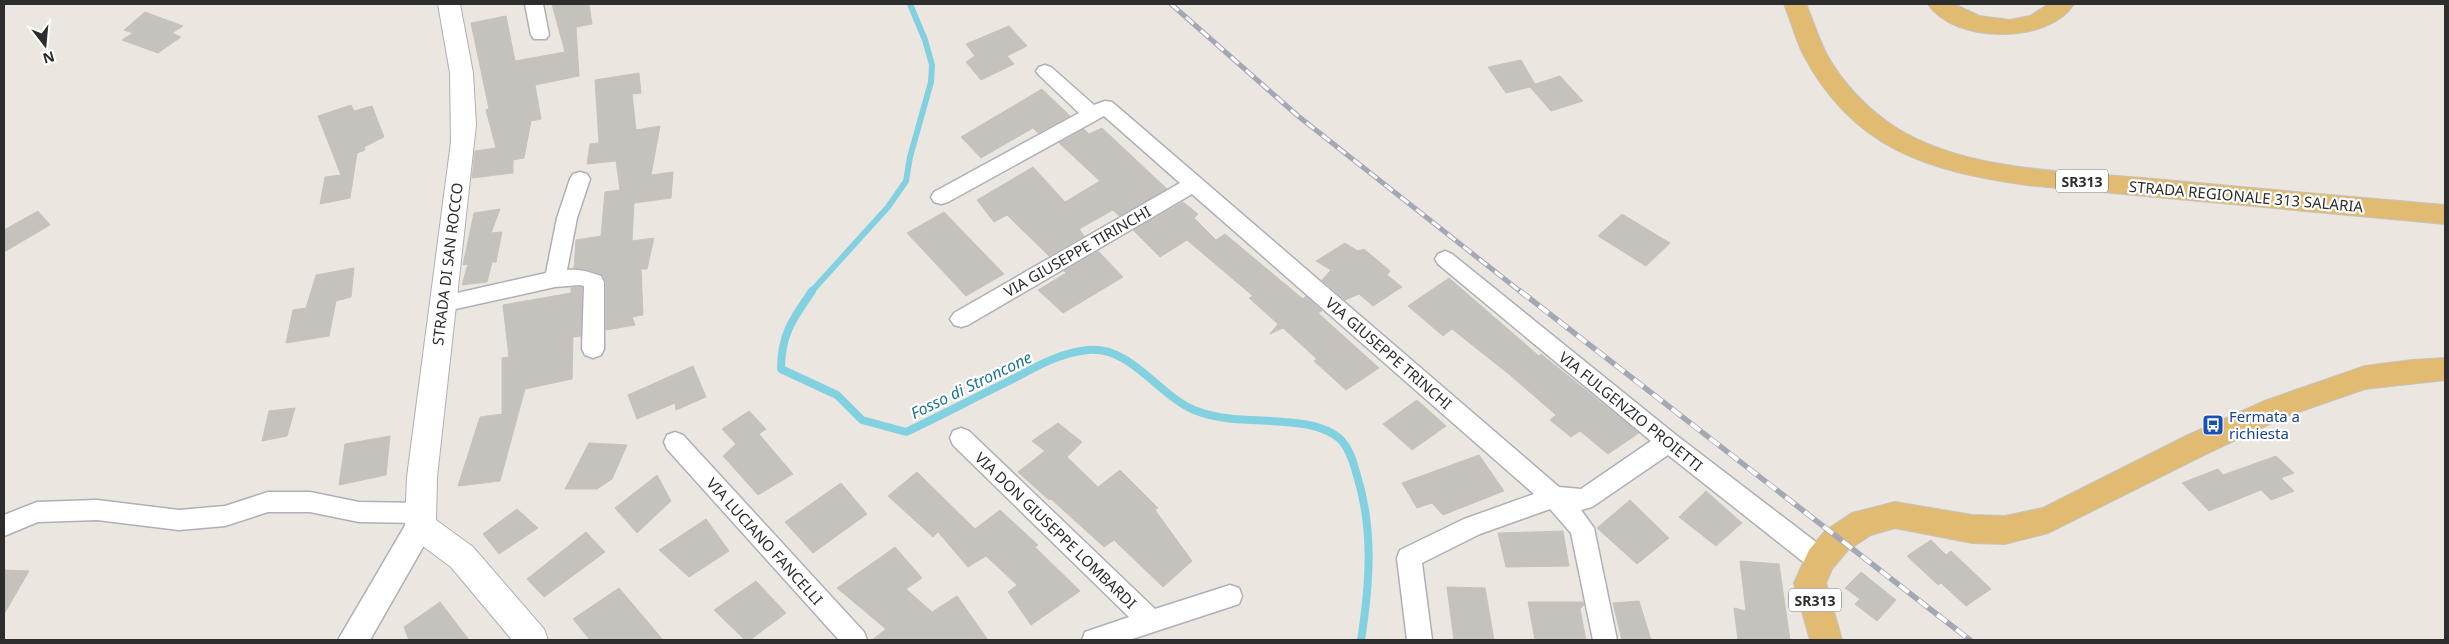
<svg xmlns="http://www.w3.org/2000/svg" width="2449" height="644" font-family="'Noto Sans',sans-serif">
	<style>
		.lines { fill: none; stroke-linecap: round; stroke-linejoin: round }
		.stream-far1 { stroke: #81d1e1; stroke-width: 6 }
		.stream { stroke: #81d1e1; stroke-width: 8 }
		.building { fill: #c5c1bc; stroke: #c8c2ba }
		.minor-casing { stroke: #adb0b7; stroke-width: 3 }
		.tertiary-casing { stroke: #adb0b7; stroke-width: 3 }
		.secondary-casing { stroke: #adb0b7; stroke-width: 2 }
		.primary-casing { stroke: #c4c4c4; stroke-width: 2 }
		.minor { fill: #fff; fill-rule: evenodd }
		.tertiary { fill: #fff; fill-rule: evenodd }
		.secondary { fill: #fff; fill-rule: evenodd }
		.primary { fill: #e1bb71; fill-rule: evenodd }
		.rail-far1-casing { stroke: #a4a8b4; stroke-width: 5 }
		.rail-casing { stroke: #a4a8b4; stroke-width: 5.5 }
		.rail-far1 { stroke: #fff; stroke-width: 3; stroke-dasharray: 10; stroke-linecap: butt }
		.rail { stroke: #fff; stroke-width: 4; stroke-dasharray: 12; stroke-linecap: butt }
		.labels { text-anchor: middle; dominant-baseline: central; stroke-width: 4.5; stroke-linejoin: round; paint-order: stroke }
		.shield { fill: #fff; stroke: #6c6c6c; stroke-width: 1 }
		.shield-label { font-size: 14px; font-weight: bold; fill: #2d2d2d }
		.street-label { font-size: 15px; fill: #2d2d2d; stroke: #fff }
		.transit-label { font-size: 15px; fill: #164399; stroke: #fff; text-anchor: start }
		.water-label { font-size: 16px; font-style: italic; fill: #1e748f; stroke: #fff }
	</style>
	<rect width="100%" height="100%" fill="#ece6e1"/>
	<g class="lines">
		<path class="stream-far1" d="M811,292l77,-85 18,-26 4,-24 21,-75 1,-17 -7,-25 -15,-36"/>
		<path class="stream" d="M812,291c-19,28 -31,43 -31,78l56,26 25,25 44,12c34,-16 68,-34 101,-50 27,-14 51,-29 81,-32 43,-4 69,44 106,60 37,15 77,7 115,15 11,2 26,8 33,16 8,9 11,21 14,31 18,56 14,111 5,168"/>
	</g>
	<g class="building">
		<path d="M552,4h37l3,20 -16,3 3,49 -44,9 6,34 -10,2 -7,37 -11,2v13l-41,5 3,-27 21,-3 -10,-38 3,-1 -18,-86 35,-7 9,45 50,-9z"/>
		<path d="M145,12l38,14 -11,7 9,4 -23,16 -36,-13 11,-7 -9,-3z"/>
		<path d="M1009,26l18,20 -20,10 7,8 -33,16 -15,-18 9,-6 -9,-12z"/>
		<path d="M1521,60l14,24 25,-8 23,25 -32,10 -21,-24 -24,6 -18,-26z"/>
		<path d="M639,73l2,20 -9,1 4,36 24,-4 -9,49 22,-3 -2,26 -37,5 -2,38 22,-3 -7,31h-6l2,46 -11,2 3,8 -29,5v-48l-3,-7 -29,-7 2,-28 25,-4 4,-44 15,-2 -4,-29 -29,3 3,-20 9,-1 -4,-63z"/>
		<path d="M1042,89l28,27 -32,17 -5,-5 -52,30 -20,-21z"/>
		<path d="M351,105l3,6 18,-5 12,31 -20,10 1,3 -8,3 -7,45 -30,6 5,-27 16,-2 -23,-59z"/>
		<path d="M1102,128l65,61 -48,27 -6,-6 -34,19 5,7 -35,20 -42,-41 -13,7 -17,-22 56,-33 32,35 35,-21 -41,-38 25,-14 5,5z"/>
		<path d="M1183,202l15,12 -4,4 22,22 9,-6 78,65 3,-3 16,15 -4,2 61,55 -33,22 -32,-29 3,-2 -34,-31 -13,6 8,-10 -29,-26 4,-2 -66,-56 -27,17 -27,-27z"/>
		<path d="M500,209l-9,24 11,-1 -6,30h-4l-5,20 -25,3 6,-21 -5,1 11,-52z"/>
		<path d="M38,211l12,14 -46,27v-22z"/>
		<path d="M944,212l60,62 -38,22 -59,-63z"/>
		<path d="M1622,214l48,29 -24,23 -48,-30z"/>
		<path d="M1345,243l13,8 6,-2 26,22 -3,4 15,12 -29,19 -14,-12 -14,6 -23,-20 9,-10 -15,-9z"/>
		<path d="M1098,251l25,26 -60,36 -25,-23 28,-17 -2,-2z"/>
		<path d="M354,268l-3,29 -15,4 -7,35 -43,7 7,-33 13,-2 10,-33z"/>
		<path d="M1449,278l90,78 2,-2 98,79 -31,21 -28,-23 -9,6 -21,-17 6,-5 -46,-40 -58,-46 -9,7 -35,-30z"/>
		<path d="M582,287l-1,49 -8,1 -1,42 -47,10 -25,92 -42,5 22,-69 22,-3v-56l7,-1 -6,-52 68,-12v-5z"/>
		<path d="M693,366l13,31 -30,13 -1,-7 -38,16 -9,-24z"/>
		<path d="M1417,400l29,26 -34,24 -29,-26z"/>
		<path d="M295,408l-8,28 -25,5 7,-30z"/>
		<path d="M749,411l17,18 -7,5 34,40 -35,21 -35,-39 13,-12 -14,-15z"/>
		<path d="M1058,423l24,19 -15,15 31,30 22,-17 38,38 -3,2 37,51 -29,26 -49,-47 -10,7 -53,-48 -2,1 -31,-28 27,-21 -13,-10z"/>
		<path d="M390,436l-4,39 -47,10 6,-41z"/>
		<path d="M589,443l38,2 -15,34 -15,10h-32z"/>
		<path d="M1479,455l25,36 -61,24 -11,-12 -15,5 -15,-25z"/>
		<path d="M2276,456l18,17 -13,5 13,13 -23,9 -10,-10 -52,21 -27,-28 36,-14 5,6z"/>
		<path d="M917,472l58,57 25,-19 38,35 -3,2 45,44 -49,34 -23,-33 9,-7 -31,-29 -18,11 -30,-35 -5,5 -45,-41z"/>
		<path d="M657,475l14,26 -34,32 -22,-25z"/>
		<path d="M841,483l26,31 -54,39 -28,-31z"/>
		<path d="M1706,491l36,32 -26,23 -37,-29z"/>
		<path d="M1630,500l39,38 -32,26 -40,-36z"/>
		<path d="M517,509l21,19 -39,26 -16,-20z"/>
		<path d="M706,519l23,32 -40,26 -30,-27z"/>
		<path d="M1563,531l6,35 -63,1 -8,-34z"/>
		<path d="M586,532l19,20 -61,45 -17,-18z"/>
		<path d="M1931,540l15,15 5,-4 40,38 -25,17 -25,-23 -3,2 -31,-29z"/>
		<path d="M895,547l27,31 -16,11 26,23 25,-16 31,44h-116l14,-11 -49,-41z"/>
		<path d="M1740,561l39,3 11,76h-52l-4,-32 12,3z"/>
		<path d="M4,570l25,1 -25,43z"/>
		<path d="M1861,572l35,28 -19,21 -22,-17 5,-5 -15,-11z"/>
		<path d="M756,581l30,32 -36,27h-5l-31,-30z"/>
		<path d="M1447,587l38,1 9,52h-40z"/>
		<path d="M619,588l44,52h-73l-17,-21z"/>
		<path d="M1639,601l12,39h-29l-9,-37z"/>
		<path d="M440,602l29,38h-60l-5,-13z"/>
		<path d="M1528,602h55l1,3 -4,4 6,31h-51z"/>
	</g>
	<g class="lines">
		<g class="minor-casing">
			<g id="minor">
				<path d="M525,4h18l6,31 -3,4h-12l-3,-4z"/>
				<path d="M1045,65l6,2 43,38 11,-4 7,1 447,385 22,2 70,-48 -213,-177 -3,-5 3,-5 7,-3 7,3 224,181 153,117 3,8 -3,8 -9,3 -9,-3 -143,-113 -76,52 -11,3 13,18 23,112h-24l-22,-107 -21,-24 -70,25 -58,29 10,77h-25l-10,-82 3,-8 64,-31 70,-25 -342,-300 -224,131 -7,2 -7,-2 -4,-6 4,-6 226,-130 -76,-67 -156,86 -7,2 -7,-2 -3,-5 3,-5 145,-79 -40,-38 -3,-4 3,-4z"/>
				<path d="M580,172l7,2 3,5 -13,39 -10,52c13,-1 22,2 34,6l3,6v67l-3,6 -8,3 -8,-3 -3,-6 2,-63 -4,-1 -25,2 -113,25 -7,-2 -4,-6 4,-6 111,-25 11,-55 13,-39 3,-5z"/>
				<path d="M961,428l8,3 186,178 75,-24 9,3 3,8 -3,8 -110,36h-47l3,-8 44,-15 -176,-172 -3,-7 3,-7z"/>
				<path d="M675,432l8,3 181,197 3,8h-28l-172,-191 -3,-7 3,-7z"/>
				<path d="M268,492h42l49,10 61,1 8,3 4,7 -4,7 -8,3 -61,-1 -49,-10h-42l-43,14 -46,4 -82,-10 -59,2 -34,14v-21l33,-13 60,-2 82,10 46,-4z"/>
			</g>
		</g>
		<g class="tertiary-casing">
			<path id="tertiary" d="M420,513l10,4 5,9 -65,114h-32l72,-123z"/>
		</g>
		<g class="secondary-casing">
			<path id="secondary" d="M438,4h22l13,69 3,52 -39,352 -1,43 37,27 71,82 4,11h-36l-61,-73 -42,-31 -4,-10 2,-49 44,-335 -1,-69z"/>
		</g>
		<g class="primary-casing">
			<g id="primary">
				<path d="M1784,4h22c7,16 12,33 20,49 16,30 43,58 72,76 73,44 174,42 257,50 97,9 193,18 290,26v19l-418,-39c-99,-14 -174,-36 -224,-131 -8,-16 -12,-34 -19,-50z"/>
				<path d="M1928,4h26l25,12 31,4 20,-4 19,-12h25c-26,41 -121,39 -146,0z"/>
				<path d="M2445,358v22l-80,9 -78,27 -81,38 -158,79 -43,11 -33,-1 -77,-15 -24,7 -23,15 -16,19 -6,14 16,57h-32l-16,-57 15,-33 17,-20 26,-17 43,-11 77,13 33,1 38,-8 143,-72 81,-36 98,-34 47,-6z"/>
			</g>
		</g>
		<use href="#minor" class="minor"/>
		<use href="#tertiary" class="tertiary"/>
		<use href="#secondary" class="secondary"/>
		<use href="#primary" class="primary"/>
		<g class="rail-far1-casing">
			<path id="rail-far1" d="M1171,4l127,112 223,176"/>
		</g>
		<g class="rail-casing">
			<path id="rail" d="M1520,291l450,349"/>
		</g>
		<use href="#rail-far1" class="rail-far1"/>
		<use href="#rail" class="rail"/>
	</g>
	<defs>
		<g id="bus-square" transform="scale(1.125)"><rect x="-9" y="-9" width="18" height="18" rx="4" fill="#1a4fb4" stroke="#fff"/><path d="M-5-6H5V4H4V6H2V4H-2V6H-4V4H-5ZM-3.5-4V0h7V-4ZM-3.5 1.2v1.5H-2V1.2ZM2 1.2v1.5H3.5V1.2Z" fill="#fff"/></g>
	</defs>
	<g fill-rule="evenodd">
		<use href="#bus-square" x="2213" y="425"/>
	</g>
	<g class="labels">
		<g class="shield">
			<rect x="2056" y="169.5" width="52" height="23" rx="4"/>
			<rect x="1789" y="588.5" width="52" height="23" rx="4"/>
		</g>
		<g class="shield-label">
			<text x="2082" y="181">SR313</text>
			<text x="1815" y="600">SR313</text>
		</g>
		<g class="street-label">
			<text transform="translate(2246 196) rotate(5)">STRADA REGIONALE 313 SALARIA</text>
			<text transform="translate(1077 251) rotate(-30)">VIA GIUSEPPE TIRINCHI</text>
			<text transform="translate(447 264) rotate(-83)">STRADA DI SAN ROCCO</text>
			<text transform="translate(1389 353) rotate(41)">VIA GIUSEPPE TRINCHI</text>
			<text transform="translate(1631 411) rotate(39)">VIA FULGENZIO PROIETTI</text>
			<text transform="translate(1056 530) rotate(44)">VIA DON GIUSEPPE LOMBARDI</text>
			<text transform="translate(765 541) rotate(48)">VIA LUCIANO FANCELLI</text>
		</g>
		<g class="transit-label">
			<text x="2229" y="416">Fermata a<tspan x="2229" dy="17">richiesta</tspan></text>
		</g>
		<g class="water-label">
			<text transform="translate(971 385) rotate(-26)">Fosso di Stroncone</text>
		</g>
	</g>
	<rect width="2449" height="644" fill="none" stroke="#2d2d2d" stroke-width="10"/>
	<g transform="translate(45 45) rotate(164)" stroke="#ffffff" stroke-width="4" paint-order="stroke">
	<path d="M0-4L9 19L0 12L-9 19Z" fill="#2d2d2d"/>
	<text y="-8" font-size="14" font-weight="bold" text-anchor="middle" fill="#2d2d2d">N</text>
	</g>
</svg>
